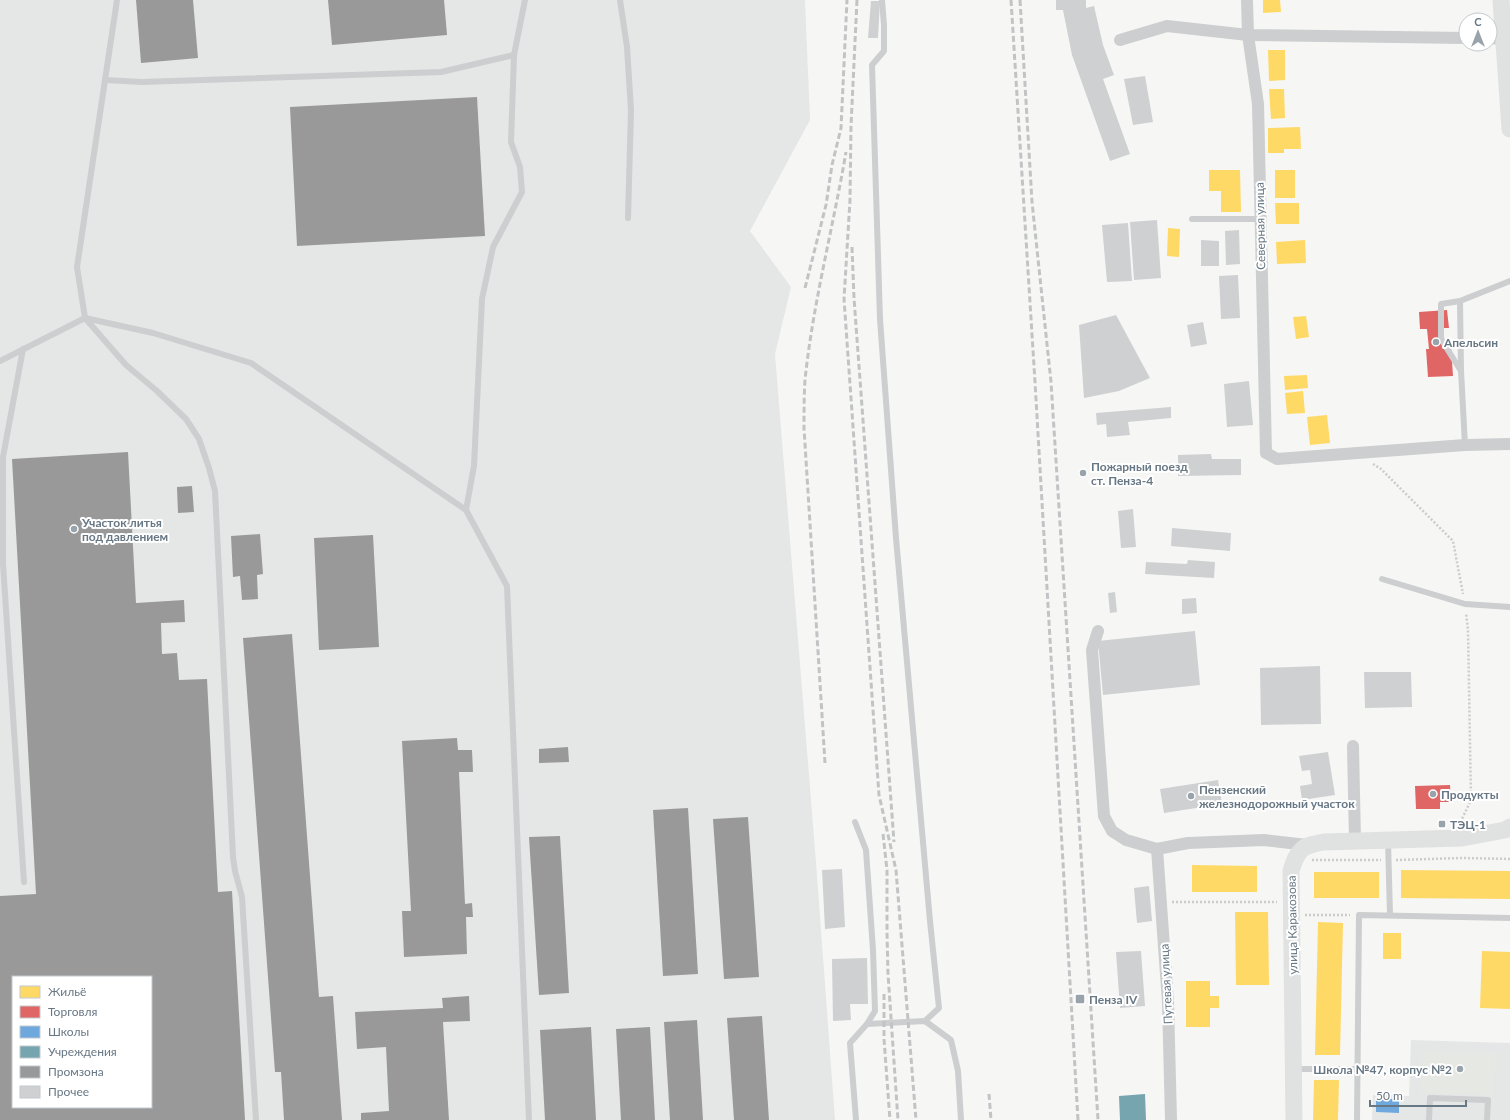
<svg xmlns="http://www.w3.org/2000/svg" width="1510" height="1120" font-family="Lato,sans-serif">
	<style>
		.built { fill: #e5e6e6; fill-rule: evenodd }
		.green { fill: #e6e9e3 }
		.homes { fill: #ffd966 }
		.shops { fill: #e06666 }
		.schools { fill: #6fa8dc }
		.public { fill: #76a5af }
		.industry { fill: #999; fill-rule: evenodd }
		.building { fill: #ced0d1 }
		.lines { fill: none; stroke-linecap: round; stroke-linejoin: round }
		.path { stroke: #cbcccb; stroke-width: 2.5; stroke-dasharray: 2 2; stroke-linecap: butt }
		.lane { stroke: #cccecf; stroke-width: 6 }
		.street { stroke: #cccecf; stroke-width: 12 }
		.secondary { stroke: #e0e1e1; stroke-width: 17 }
		.rail { stroke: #c2c3c4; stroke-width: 3; stroke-dasharray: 6 3; stroke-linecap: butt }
		.poi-dot { fill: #99a3ac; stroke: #fff; stroke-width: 1.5 }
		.labels { text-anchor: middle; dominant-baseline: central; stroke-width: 4; stroke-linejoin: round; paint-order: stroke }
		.street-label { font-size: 12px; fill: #677784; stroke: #fff }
		.poi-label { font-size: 12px; font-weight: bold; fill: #677784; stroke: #fff; text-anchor: start }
	</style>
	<rect width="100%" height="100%" fill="#f6f6f5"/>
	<g class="built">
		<path d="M0,0h805l5,120 -60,111 41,56 -16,67 41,508 19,258h-835zM13,977h138v130h-138z"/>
		<path d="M1411,1040l99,3v77h-138l1,-25 36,1z"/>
	</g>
	<path class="green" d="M1423,1052l72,2 -1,41 -72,-2z"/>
	<g class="homes">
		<path d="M1263,0h17l1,12 -18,1z"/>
		<path d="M1268,50h17v30l-16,1z"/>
		<path d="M1269,89h15l1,29 -14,1z"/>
		<path d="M1300,127l1,22h-17v4h-16v-25z"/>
		<path d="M1209,170h31l1,42h-20v-21h-12z"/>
		<rect x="1275" y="170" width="20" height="28"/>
		<path d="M1275,203h24v21h-23z"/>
		<path d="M1168,228l12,1 -1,28 -12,-1z"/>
		<path d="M1305,240l1,23 -29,1 -1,-22z"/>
		<path d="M1306,316l3,21 -13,2 -3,-22z"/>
		<path d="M1307,375l1,13 -23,2 -1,-14z"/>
		<path d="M1303,391l2,22 -18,1 -2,-21z"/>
		<path d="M1327,415l3,28 -20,2 -3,-28z"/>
		<path d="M1192,865l65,1v26h-65z"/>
		<path d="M1401,870l109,1v28l-109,-1z"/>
		<rect x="1314" y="872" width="65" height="26"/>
		<path d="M1235,912h33l1,73h-33z"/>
		<path d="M1318,922l25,1 -3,132h-25z"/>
		<rect x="1383" y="933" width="18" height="26"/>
		<path d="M1482,951l28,1v57l-30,-1z"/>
		<path d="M1186,981h24v15h9v12h-9v19h-24z"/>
		<path d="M1314,1080h25l-1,40h-25z"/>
	</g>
	<g class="shops">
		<path d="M1447,310l2,18h-6l2,18h6l2,30 -25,1 -2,-28h3l-2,-20h-7l-1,-17z"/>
		<path d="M1450,785l1,17h-11v7h-24l-1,-23z"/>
	</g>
	<path class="schools" d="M1376,1099h23v14l-23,-1z"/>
	<path class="public" d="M1145,1094l1,26h-26l-1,-24z"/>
	<g class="industry">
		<path d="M136,0h57l5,58 -57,5z"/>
		<path d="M328,0h116l3,35 -115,10z"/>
		<path d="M477,97l8,139 -188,10 -7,-139z"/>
		<path d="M128,452l8,151 48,-3 1,22 -24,1 1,31 15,-1 2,27 28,-1 11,213 14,-1 13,229h-245v-224l36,-2 -24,-435zM13,977h138v130h-138z"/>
		<path d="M192,486l2,26 -16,1 -1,-26z"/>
		<path d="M260,534l3,40 -6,1 1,24 -16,1 -2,-24 -7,1 -2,-41z"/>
		<path d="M373,535l6,112 -60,3 -5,-112z"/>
		<path d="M292,634l27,363 14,-1 9,124h-58l-3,-48h-6l-32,-434z"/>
		<path d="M457,738l1,12h14l1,22h-14l6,132 7,-1 1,14h-7l1,37 -63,3 -2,-46h9l-9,-170z"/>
		<path d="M568,747l1,15 -30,1v-14z"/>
		<path d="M688,808l10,166 -35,2 -10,-166z"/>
		<path d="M748,817l11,160 -35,2 -11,-160z"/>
		<path d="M560,836l9,157 -30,2 -10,-158z"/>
		<path d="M469,996l1,25 -27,1 6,98h-88v-7l28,-2 -3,-64 -29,2 -2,-37 88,-4 -1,-10z"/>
		<path d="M762,1016l7,104h-35l-7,-102z"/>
		<path d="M697,1020l6,100h-33l-6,-98z"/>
		<path d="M591,1027l5,93h-51l-5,-90z"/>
		<path d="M650,1027l5,93h-34l-5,-91z"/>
	</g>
	<g class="building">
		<path d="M1056,0h30v8l8,-2 9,39 11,30 -11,4 27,75 -20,7 -38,-106 -9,-45h-7z"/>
		<path d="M871,1h9l-2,37h-10z"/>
		<path d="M1145,76l8,46 -20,3 -9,-46z"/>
		<path d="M1157,220l4,58 -27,2 -4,-58z"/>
		<path d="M1128,223l4,58 -25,1 -5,-57z"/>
		<path d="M1239,230l1,34 -14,1 -1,-34z"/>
		<path d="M1201,240l18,1v25h-18z"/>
		<path d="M1238,275l2,43 -19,1 -2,-43z"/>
		<path d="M1116,315l34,63 -31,13 -35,7 -5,-73z"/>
		<path d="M1203,322l4,22 -16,3 -4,-22z"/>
		<path d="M1249,381l4,44 -26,2 -3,-43z"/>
		<path d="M1171,407v11l-43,4 2,13 -23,2 -1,-13 -9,1 -1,-12z"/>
		<path d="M1211,454l1,5h29v16l-63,1v-21z"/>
		<path d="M1133,509l3,38 -15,1 -3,-37z"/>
		<path d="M1172,528l59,5 -1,18 -59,-5z"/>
		<path d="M1188,560l27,2 -1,16 -69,-4 1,-12 41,2z"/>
		<path d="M1115,592l2,20 -7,1 -2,-20z"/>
		<path d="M1196,598l1,15 -15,1v-15z"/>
		<path d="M1195,631l5,54 -97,10 -5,-54z"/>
		<path d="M1320,666l1,58 -60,1 -1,-57z"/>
		<path d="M1364,672h47l1,35 -47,1z"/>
		<path d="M1328,752l7,43 -33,5 -2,-14 12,-2 -2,-14 -8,1 -3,-15z"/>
		<path d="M1218,780l4,24 -58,9 -4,-24z"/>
		<path d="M842,869l3,58 -20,2 -3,-59z"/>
		<path d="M1149,886l3,35 -15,2 -3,-35z"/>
		<path d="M1141,951l4,55 -25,2 -4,-56z"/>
		<path d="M867,958l1,46h-18l1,16 -18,1 -1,-62z"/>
	</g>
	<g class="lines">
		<g class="path">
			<path d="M1373,464l8,5 72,72 10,53"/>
			<path d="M1457,823h3l11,-23 -3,-170 -2,-17"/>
			<path d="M1312,860h69"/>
			<path d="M1396,860l66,-2 48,1"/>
			<path d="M1172,902h105"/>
			<path d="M1305,915h45"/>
		</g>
		<g class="lane">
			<path d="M117,0l-40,267 8,51 41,47 31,26 29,28 13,20 10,29 6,23 18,366 2,14 7,26 14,223"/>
			<path d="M620,0l7,47 4,63 -3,108"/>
			<path d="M882,0l2,25v26l-12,14 8,254 16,219 34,383 9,87 -14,13"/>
			<path d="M105,80l37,2 299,-10 73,-17"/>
			<path d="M1192,219h68"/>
			<path d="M1460,301l1,69"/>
			<path d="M23,349l-20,108v107l21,318"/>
			<path d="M0,361l85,-43 68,15 98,30 215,147 41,76 22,534"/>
			<path d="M1465,445l-4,-74 -20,-32v-35l19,-3 50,-20"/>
			<path d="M466,510l8,-44 8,-167 11,-52 29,-55 -2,-25 -9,-25 3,-87 11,-55"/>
			<path d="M1382,579l83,25 45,3"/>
			<path d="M855,822l11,28 7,100 2,61 -8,13"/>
			<path d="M1388,841l2,74"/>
			<path d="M1295,1069h63"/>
			<path d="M856,1120l-6,-77 17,-19 58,-3 26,19 7,31 3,49"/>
			<path d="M1357,1120l2,-205 151,3"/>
			<path d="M1429,1120l1,-22 58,2 -1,20"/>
		</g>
		<g class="street">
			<path d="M1247,0l1,35 10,69 8,349 11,6 188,-14 45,-1"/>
			<path d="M1490,38l14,1"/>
			<path d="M1120,40l47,-14 81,9 218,3"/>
			<path d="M1098,631l-6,19 12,166 8,15 14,9 31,9 31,-6 76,-3 43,5"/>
			<path d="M1353,746l2,94"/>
			<path d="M1157,849l11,153 3,118"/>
		</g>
		<g class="secondary">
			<path d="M1501,0l9,129"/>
			<path d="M1294,1120l-3,-249c7,-22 10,-25 33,-29l138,-4 43,-8 5,-3"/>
		</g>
		<g class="rail">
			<path d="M857,0l-6,126 -1,74 -6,99 35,496 17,75 20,250"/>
			<path d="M1011,0l24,382 43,738"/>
			<path d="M1020,0l12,202 19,180 47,738"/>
			<path d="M852,247l2,51 40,544"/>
			<path d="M805,288l21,-83 6,-40 9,-37 6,-128"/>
			<path d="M825,763l-21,-335c0,-16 0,-32 1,-48 8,-77 28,-152 41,-228"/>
			<path d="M883,834l4,36v63l1,41 10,146"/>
			<path d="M884,994v45l6,81"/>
			<path d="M989,1094l2,26"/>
		</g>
	</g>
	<g class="poi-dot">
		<circle cx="1436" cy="342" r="4"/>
		<circle cx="1083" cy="473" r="4"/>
		<circle cx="74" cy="529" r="4"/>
		<circle cx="1433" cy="794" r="4"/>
		<circle cx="1191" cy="796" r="4"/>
		<rect x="1438" y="820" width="8" height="8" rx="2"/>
		<rect x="1075" y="994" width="10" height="10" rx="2"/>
		<circle cx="1460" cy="1069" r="4"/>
	</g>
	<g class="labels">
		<g class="street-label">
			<text transform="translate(1260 226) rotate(-91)">Северная улица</text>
			<text transform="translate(1292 925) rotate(-91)">улица Каракозова</text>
			<text transform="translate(1166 984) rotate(-93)">Путевая улица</text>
		</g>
		<g class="poi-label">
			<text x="1444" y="342">Апельсин</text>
			<text x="1091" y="466">Пожарный поезд<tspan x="1091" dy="14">ст. Пенза-4</tspan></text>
			<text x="82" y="522">Участок литья<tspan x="82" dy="14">под давлением</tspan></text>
			<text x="1199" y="789">Пензенский<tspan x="1199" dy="14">железнодорожный участок</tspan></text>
			<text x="1441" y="794">Продукты</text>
			<text x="1450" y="824">ТЭЦ-1</text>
			<text x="1089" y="999">Пенза IV</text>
			<text x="1452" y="1069" text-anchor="end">Школа №47, корпус №2</text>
		</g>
	</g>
	<rect x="12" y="976" width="140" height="132" fill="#ffffff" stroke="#c2c9ce"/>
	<rect x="20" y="986" width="20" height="12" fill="#ffd966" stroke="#c2c9ce"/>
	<text x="48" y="996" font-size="12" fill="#677784">Жильё</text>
	<rect x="20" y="1006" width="20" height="12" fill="#e06666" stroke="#c2c9ce"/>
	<text x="48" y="1016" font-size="12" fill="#677784">Торговля</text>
	<rect x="20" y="1026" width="20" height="12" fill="#6fa8dc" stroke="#c2c9ce"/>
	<text x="48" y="1036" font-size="12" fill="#677784">Школы</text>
	<rect x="20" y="1046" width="20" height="12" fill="#76a5af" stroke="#c2c9ce"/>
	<text x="48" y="1056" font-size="12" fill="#677784">Учреждения</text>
	<rect x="20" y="1066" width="20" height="12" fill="#999999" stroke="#c2c9ce"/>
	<text x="48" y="1076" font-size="12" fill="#677784">Промзона</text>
	<rect x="20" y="1086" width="20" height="12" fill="#ced0d1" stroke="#c2c9ce"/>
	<text x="48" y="1096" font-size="12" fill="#677784">Прочее</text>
	<g transform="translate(1478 32)"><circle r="19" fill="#ffffff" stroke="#c2c9ce"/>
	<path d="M0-3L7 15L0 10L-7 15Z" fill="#99a3ac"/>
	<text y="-6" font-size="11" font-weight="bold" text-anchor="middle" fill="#677784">С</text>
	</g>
	<path d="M1370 1100v6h96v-6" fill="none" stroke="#677784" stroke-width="2"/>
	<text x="1376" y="1100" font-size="12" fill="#677784" stroke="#ffffff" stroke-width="3" paint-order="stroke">50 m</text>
</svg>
